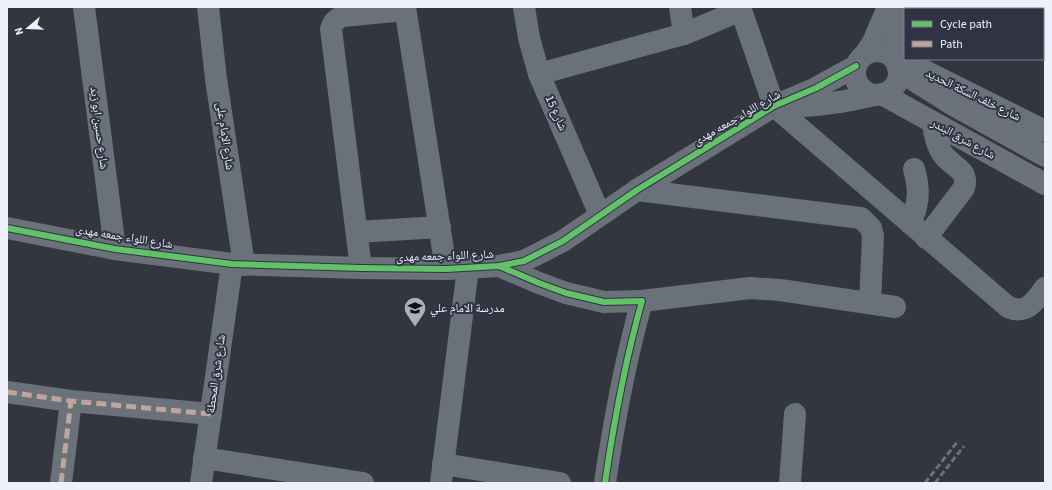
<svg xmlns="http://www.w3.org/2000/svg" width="1052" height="490" font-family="'Source Sans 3','Noto Naskh Arabic',sans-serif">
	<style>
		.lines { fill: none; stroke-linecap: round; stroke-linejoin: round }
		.minor { stroke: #697179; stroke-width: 22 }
		.major { stroke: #6b727a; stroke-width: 22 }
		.rail { stroke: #6b7177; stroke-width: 3; stroke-dasharray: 6 3; stroke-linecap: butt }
		.quiet { stroke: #c0a59a; stroke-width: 5; stroke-dasharray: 10 5; stroke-linecap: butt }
		.cycleway-casing { stroke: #303343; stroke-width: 8 }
		.cycleway { stroke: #61c268; stroke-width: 6 }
		.labels { text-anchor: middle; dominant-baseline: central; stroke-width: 4; stroke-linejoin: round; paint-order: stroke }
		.street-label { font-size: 12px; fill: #eef0fb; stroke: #303343 }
		.poi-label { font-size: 12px; fill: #eef0fb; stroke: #303343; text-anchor: start }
	</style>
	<rect width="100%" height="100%" fill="#34363f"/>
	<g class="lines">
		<g class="minor">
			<path d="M84,7l31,242"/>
			<path d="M208,7l8,72 28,186"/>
			<path d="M405,7l41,262"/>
			<path d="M524,7l5,31 10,36 61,141"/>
			<path d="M680,7l4,27"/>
			<path d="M740,7l34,99 234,201c19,8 26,-5 37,-19"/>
			<circle cx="877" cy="73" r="22"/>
			<path d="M865,54l8,-12 15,-35"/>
			<path d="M895,60l3,-27 7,-23"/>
			<path d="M898,68l10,-1 17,4 120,60"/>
			<path d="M539,74l145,-40 57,-24"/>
			<path d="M786,106c30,1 59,-4 88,-11"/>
			<path d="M637,190l224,28 10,10 2,8 -3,67"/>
			<path d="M910,223c9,-18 10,-34 4,-54"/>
			<path d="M7,228l108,21 117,15 129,4 85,1 53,-3 25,-5 39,-20 74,-51 137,-84 42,-18 40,-22"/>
			<path d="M357,232l83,-5"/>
			<path d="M926,238l38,-50c6,-19 -13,-21 -22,-35 -6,-9 -8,-20 -9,-30"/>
			<path d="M499,266l40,17 27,10 38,9 38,-1c-17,60 -28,120 -37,182"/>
			<path d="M361,268l-30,-239c2,-7 5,-10 12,-13l62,-6"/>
			<path d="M642,301l108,-13 30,2 115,17"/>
			<path d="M7,392l64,9 140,13"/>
			<path d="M204,458l159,25"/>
			<path d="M443,464l117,19"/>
			<path d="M61,483l10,-82"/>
			<path d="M201,483l31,-219"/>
			<path d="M441,483l27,-215"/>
			<path d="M790,483l5,-69"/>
		</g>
		<g class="major">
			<path d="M899,71l54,34 92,51"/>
			<path d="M882,94l163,90"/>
		</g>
		<g class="rail">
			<path d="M925,483l33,-42"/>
			<path d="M935,483l29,-37"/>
		</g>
		<g class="quiet">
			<path d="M7,392l64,9 140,13"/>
			<path d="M61,483l10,-82"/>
		</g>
		<g class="cycleway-casing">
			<g id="cycleway">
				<path d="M7,228l108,21 117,15 129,4 85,1 53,-3 25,-5 39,-20 74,-51 137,-84 42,-18 40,-22"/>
				<path d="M499,266l40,17 27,10 38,9 38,-1c-17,60 -28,120 -37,182"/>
			</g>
		</g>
		<use href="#cycleway" class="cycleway"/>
	</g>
	<defs>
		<g id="school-pin" transform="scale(1.15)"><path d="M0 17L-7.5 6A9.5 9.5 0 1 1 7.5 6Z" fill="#adafb9" stroke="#303343"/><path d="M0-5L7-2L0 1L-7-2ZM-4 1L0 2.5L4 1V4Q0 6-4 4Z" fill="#111"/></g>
	</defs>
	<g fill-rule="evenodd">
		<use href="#school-pin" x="415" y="308"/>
	</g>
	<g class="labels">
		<g class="street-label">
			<text transform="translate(973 95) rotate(26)">شارع خلف السكة الحديد</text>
			<text transform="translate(556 113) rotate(66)">شارع 15</text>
			<text transform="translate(737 118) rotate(-30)">شارع اللواء جمعه مهدى</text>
			<text transform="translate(99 128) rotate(83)">شارع حسين ابو زيد</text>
			<text transform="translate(225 136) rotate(82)">شارع الإمام على</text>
			<text transform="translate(963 139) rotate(29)">شارع شرق البندر</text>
			<text transform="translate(124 237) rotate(9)">شارع اللواء جمعه مهدى</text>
			<text transform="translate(445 256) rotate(-2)">شارع اللواء جمعه مهدى</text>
			<text transform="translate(216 374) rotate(-82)">شارع شرق المحطة</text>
		</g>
		<g class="poi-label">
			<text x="430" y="308">مدرسة الامام علي</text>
		</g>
	</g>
	<rect width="1052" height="490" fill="none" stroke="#eef0fb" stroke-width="16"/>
	<rect x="904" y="8" width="140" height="52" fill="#303343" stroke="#7c7f8d"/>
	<rect x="912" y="21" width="20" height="6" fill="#61c268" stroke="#7c7f8d"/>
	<text x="940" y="28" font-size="12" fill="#eef0fb">Cycle path</text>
	<rect x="912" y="41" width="20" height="6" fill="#c0a59a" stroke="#7c7f8d"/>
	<text x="940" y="48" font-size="12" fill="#eef0fb">Path</text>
	<g transform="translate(28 28) rotate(251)" stroke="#303343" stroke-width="3" paint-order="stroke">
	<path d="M0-3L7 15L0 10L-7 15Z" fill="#eef0fb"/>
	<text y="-6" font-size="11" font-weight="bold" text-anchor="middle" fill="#eef0fb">N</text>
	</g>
</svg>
